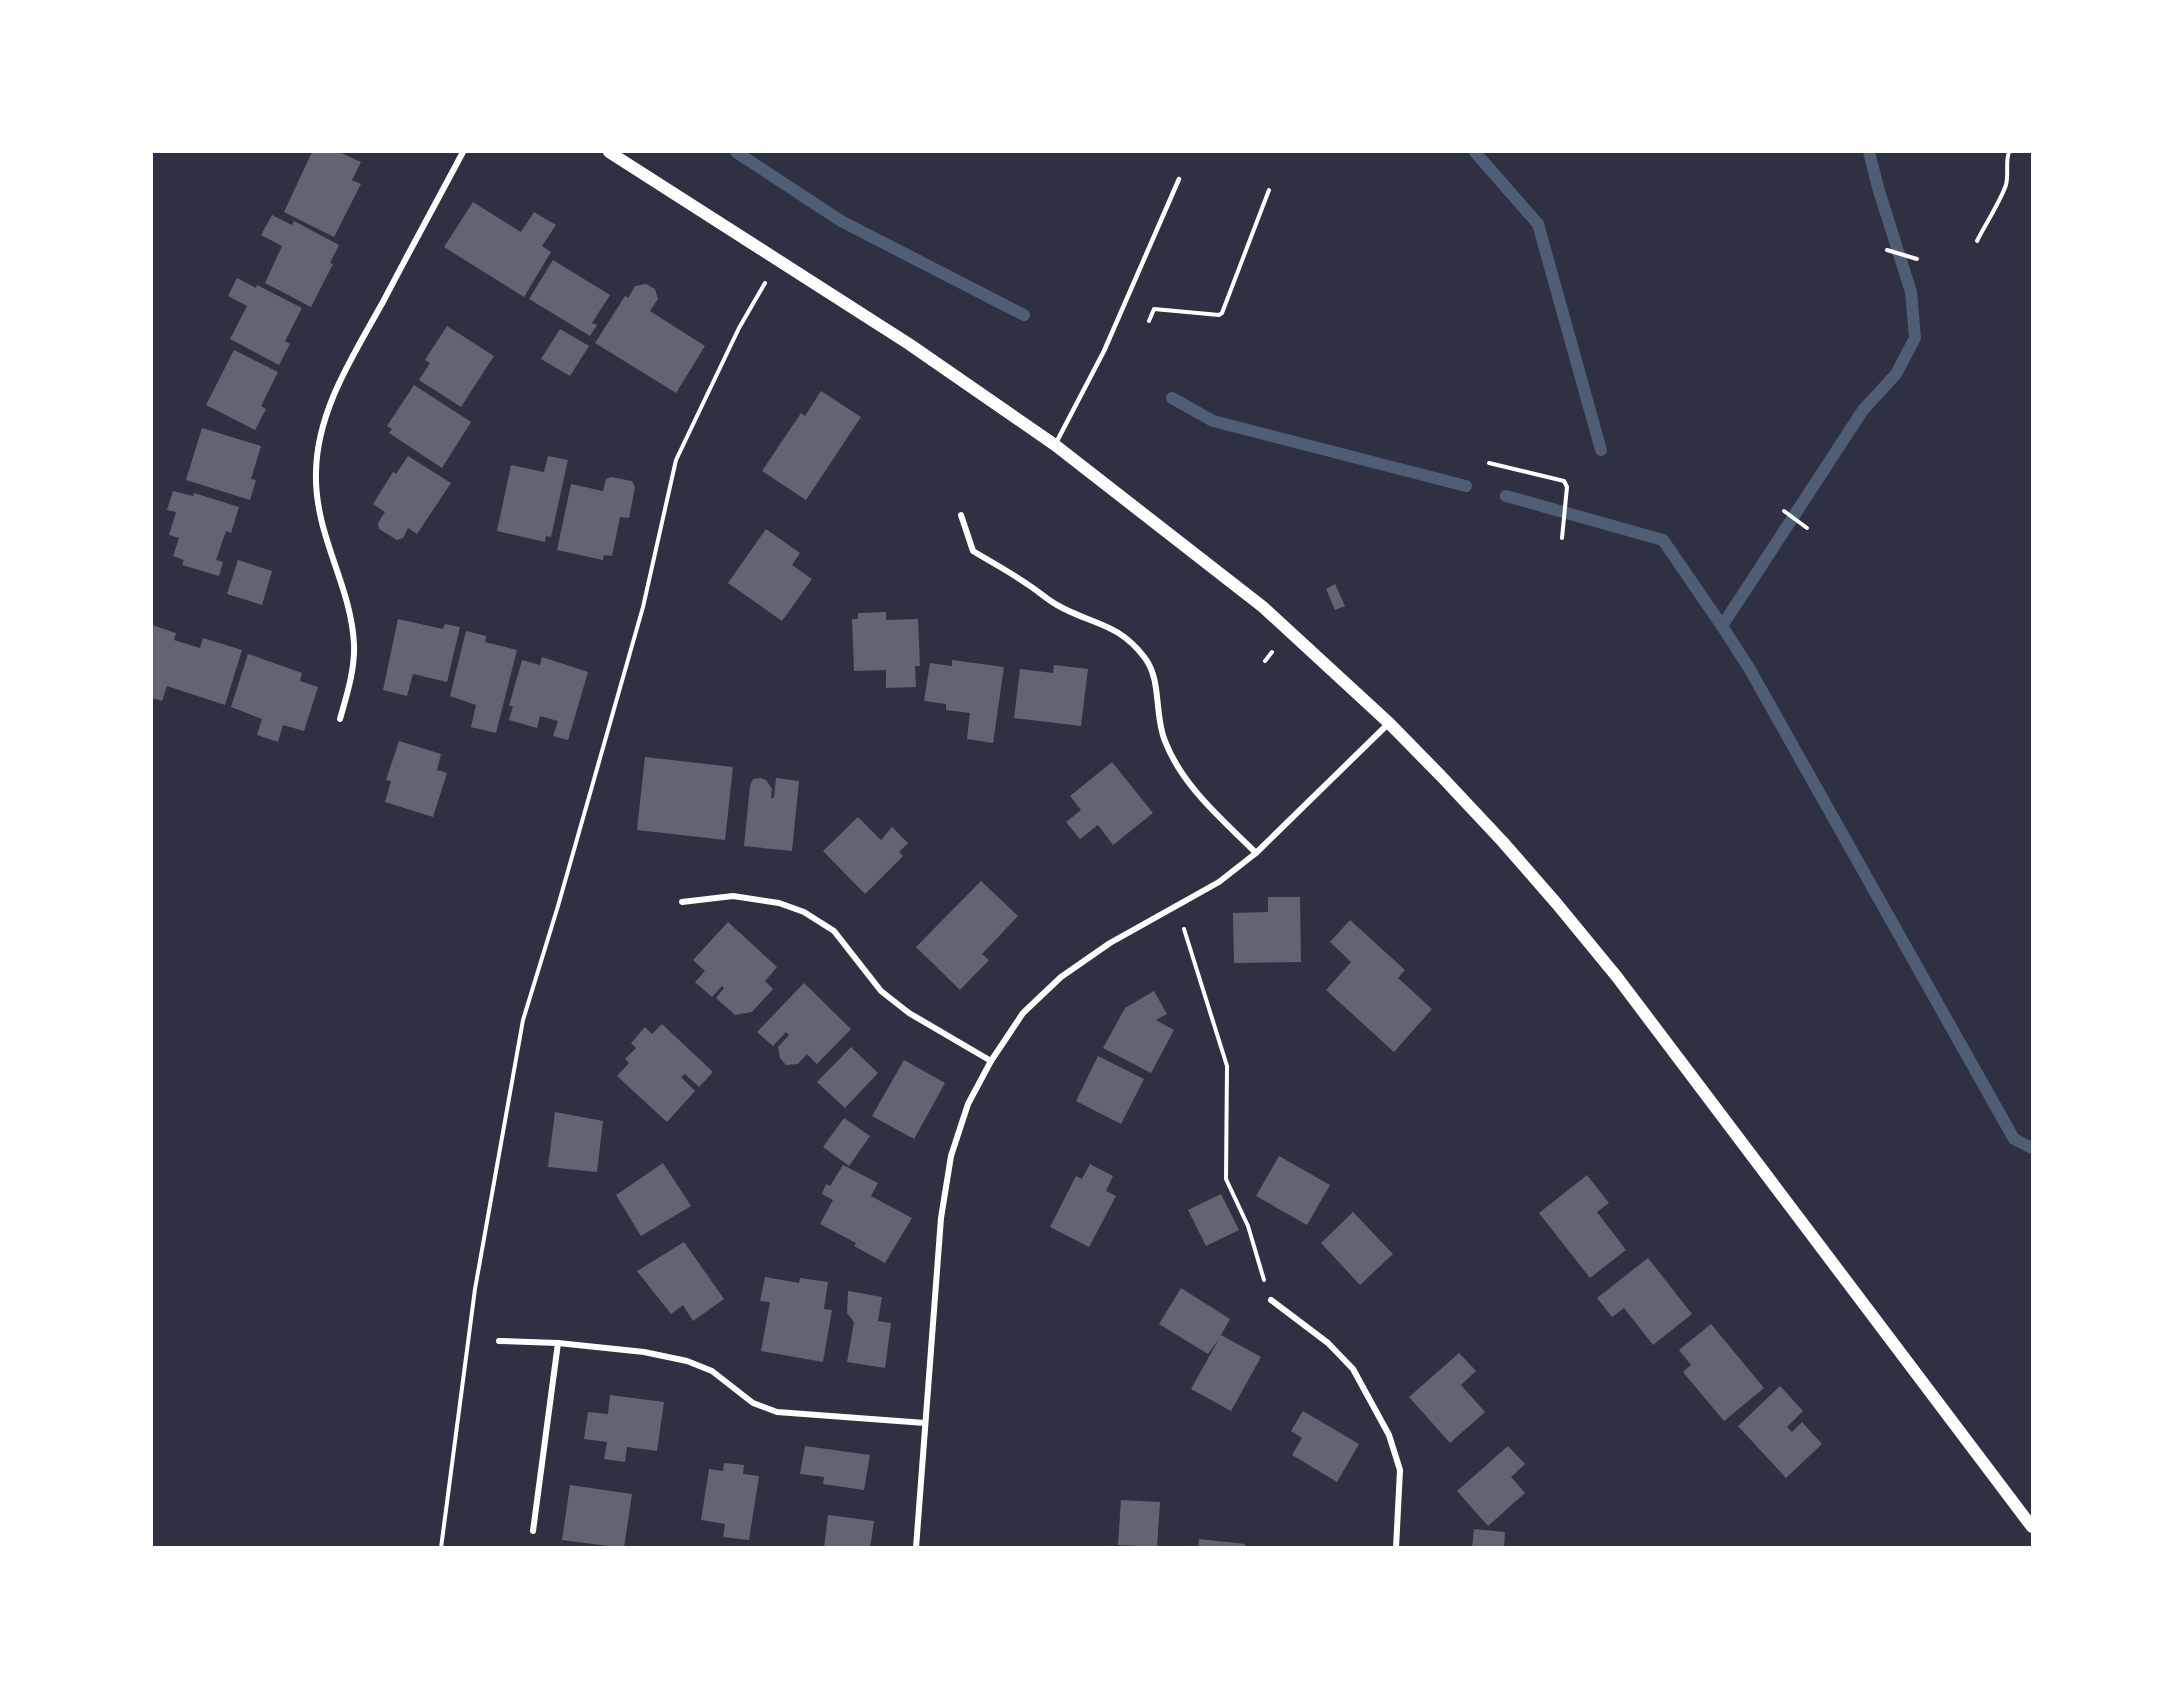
<svg xmlns="http://www.w3.org/2000/svg" width="2184" height="1699" font-family="Raleway,sans-serif">
	<style>
		.lines { fill: none; stroke-linecap: round; stroke-linejoin: round }
		.stream { stroke: #4f5d75; stroke-width: 12 }
		.building { fill: #626471 }
		.path { stroke: #fff; stroke-width: 4 }
		.service { stroke: #fff; stroke-width: 4.5 }
		.minor { stroke: #fff; stroke-width: 6 }
		.secondary { stroke: #fff; stroke-width: 12 }
	</style>
	<rect width="100%" height="100%" fill="#2d3142"/>
	<g class="lines">
		<g class="stream">
			<path d="M736,152l105,69 183,94"/>
			<path d="M1475,152l63,72 63,226"/>
			<path d="M1172,398l41,23 253,65"/>
			<path d="M1506,496l157,44 59,86 141,-216 33,-36 19,-36 -4,-46 -32,-101 -10,-39"/>
			<path d="M1722,626l27,42 265,471 18,9"/>
		</g>
	</g>
	<g class="building">
		<path d="M312,152h27l22,10 -9,18 9,4 -27,53 -50,-25z"/>
		<path d="M473,202l48,30 13,-20 22,13 -14,21 9,6 -27,45 -80,-50z"/>
		<path d="M272,215l20,10 2,-4 45,24 -9,18 3,1 -22,43 -46,-24 17,-37 -21,-11z"/>
		<path d="M553,260l57,35 -18,28 5,2 -7,11 -61,-37z"/>
		<path d="M237,278l19,10 1,-3 45,23 -17,33 5,3 -11,21 -49,-26 17,-33 -19,-10z"/>
		<path d="M646,284l9,5 3,10 -8,12 55,35 -29,47 -81,-50 30,-47 3,2 7,-12z"/>
		<path d="M447,326l47,30 -33,51 -42,-27 11,-17 -5,-3z"/>
		<path d="M560,329l29,17 -19,30 -29,-17z"/>
		<path d="M234,350l44,22 -17,34 5,3 -11,21 -49,-25z"/>
		<path d="M414,385l57,37 -29,46 -53,-35 3,-4 -5,-3z"/>
		<path d="M821,391l40,26 -55,83 -44,-29 39,-58 4,3z"/>
		<path d="M202,428l59,18 -10,33 5,1 -6,20 -64,-20z"/>
		<path d="M408,456l43,27 -34,51 -9,-6 -5,10 -6,2 -18,-11 -1,-6 7,-11 -12,-8 20,-32 3,2z"/>
		<path d="M548,456l20,4 -17,77 -5,-1 -1,6 -48,-11 14,-66 33,7z"/>
		<path d="M611,477l21,4 3,6 -6,31 -9,-1 -8,39 -8,-1 -1,5 -46,-10 14,-66 32,7 3,-12z"/>
		<path d="M173,491l20,5 1,-3 45,14 -8,26 -5,-2 -10,29 7,2 -4,14 -37,-11 2,-5 -11,-4 6,-18 -10,-3 7,-23 -9,-2z"/>
		<path d="M766,529l34,24 -8,12 20,14 -30,42 -54,-38z"/>
		<path d="M238,560l34,11 -10,34 -35,-11z"/>
		<path d="M1335,584l10,22 -10,4 -9,-21z"/>
		<path d="M886,612v8l32,-1 2,47h-5l1,21 -30,1v-18l-32,1 -2,-52h6v-6z"/>
		<path d="M398,619l45,10 2,-5 15,3 -13,55 -34,-8 -6,22 -24,-6z"/>
		<path d="M152,625l24,8 -2,7 26,8 3,-10 39,12 -17,55 -58,-19 -5,15 -10,-3z"/>
		<path d="M466,631l20,5 -1,6 32,8 -21,83 -25,-6 5,-22 -26,-9z"/>
		<path d="M248,654l54,19 -2,8 18,6 -14,44 -21,-6 -5,17 -21,-7 5,-16 -31,-12z"/>
		<path d="M542,657l46,15 -20,68 -15,-4 5,-15 -18,-5 -3,12 -28,-8 4,-14h-4l13,-46 18,5z"/>
		<path d="M952,660l52,7 -11,76 -26,-4 3,-26 -24,-3v-6l-22,-3 6,-38 22,3z"/>
		<path d="M1054,665l34,4 -7,57 -67,-8 6,-49 33,4z"/>
		<path d="M399,741l42,13 -4,16 10,3 -14,44 -48,-15 6,-21 -5,-1z"/>
		<path d="M645,757l88,10 -8,73 -88,-10z"/>
		<path d="M1112,762l41,51 -40,32 -15,-20 -18,14 -14,-17 15,-12 -11,-14z"/>
		<path d="M760,778l6,2 6,9 -1,9h3l2,-20 23,3 -7,70 -48,-5 6,-60 3,-7z"/>
		<path d="M858,817l23,23 11,-13 16,16 -9,9 4,4 -38,38 -42,-43z"/>
		<path d="M981,881l37,35 -36,38 7,6 -29,30 -44,-43z"/>
		<path d="M1268,897h32l1,65 -67,1 -1,-50 35,-1z"/>
		<path d="M1350,920l55,50 -7,8 34,31 -38,43 -68,-62 25,-28 -21,-20z"/>
		<path d="M728,922l49,45 -12,14 8,8 -21,23 -17,3 -19,-17 8,-10 -2,-2 -10,11 -17,-15 10,-11 -12,-11z"/>
		<path d="M804,983l47,46 -34,35 -10,-10 -9,10 -12,1 -6,-7 -2,-11 11,-12 -3,-3 -13,14 -16,-14z"/>
		<path d="M1154,991l13,23 -11,6 18,10 -23,43 -48,-25 22,-40z"/>
		<path d="M662,1024l51,48 -14,15 -14,-13 -4,3 14,14 -28,31 -50,-46 12,-13 -4,-4 11,-11 -5,-5 14,-16 7,7z"/>
		<path d="M851,1047l27,26 -33,35 -28,-26z"/>
		<path d="M1098,1056l46,23 -23,45 -45,-23z"/>
		<path d="M904,1060l41,23 -31,56 -42,-23z"/>
		<path d="M555,1112l48,9 -6,51 -49,-5z"/>
		<path d="M844,1118l26,18 -21,30 -26,-19z"/>
		<path d="M1279,1156l51,29 -23,40 -51,-29z"/>
		<path d="M663,1163l28,43 -50,30 -25,-41z"/>
		<path d="M1090,1164l23,12 -7,15 10,5 -27,51 -39,-20 26,-51 6,3z"/>
		<path d="M843,1165l35,18 -7,13 41,22 -27,45 -31,-17 2,-3 -36,-19 13,-24 -11,-6 4,-10 4,2z"/>
		<path d="M1587,1175l22,28 -12,9 29,38 -36,28 -51,-65z"/>
		<path d="M1221,1194l18,36 -33,16 -18,-36z"/>
		<path d="M1353,1212l40,42 -33,31 -39,-42z"/>
		<path d="M684,1242l40,57 -31,22 -10,-16 -12,9 -34,-43z"/>
		<path d="M1648,1258l44,56 -39,31 -29,-37 -12,9 -15,-19z"/>
		<path d="M765,1277l34,6 1,-5 28,4 -4,27 8,1 -9,52 -62,-11 9,-49 -10,-1z"/>
		<path d="M1181,1288l49,31 -9,16 40,22 -30,54 -40,-22 28,-50 -11,15 -49,-30z"/>
		<path d="M848,1291l34,6 -4,24 13,2 -6,45 -38,-6 7,-40 -7,-9z"/>
		<path d="M1711,1324l53,64 -40,33 -41,-49 8,-7 -12,-15z"/>
		<path d="M1459,1353l17,18 -15,14 24,27 -35,31 -41,-46z"/>
		<path d="M1780,1386l23,25 -16,16 5,5 10,-10 20,22 -36,34 -48,-52z"/>
		<path d="M610,1395l54,7 -7,49 -30,-4 -2,15 -21,-3 3,-17 -23,-3 4,-27 20,2z"/>
		<path d="M1303,1411l56,33 -22,38 -45,-27 10,-17 -11,-7z"/>
		<path d="M805,1446l65,9 -6,35 -41,-6 1,-7 -24,-3z"/>
		<path d="M1508,1446l17,18 -14,13 14,16 -37,33 -31,-35z"/>
		<path d="M724,1463l20,2 -1,9 16,2 -10,64 -26,-3 2,-13 -24,-4 8,-51 14,2z"/>
		<path d="M570,1485l62,9 -8,54 -62,-8z"/>
		<path d="M1121,1500l39,2 -3,45 -39,-2z"/>
		<path d="M828,1515l46,6 -4,27h-46z"/>
		<path d="M1474,1529l31,3 -1,16h-32z"/>
		<path d="M1199,1539l46,5v4h-47z"/>
	</g>
	<g class="lines">
		<g class="path">
			<path d="M1977,241c9,-18 22,-37 29,-56 3,-12 -1,-23 3,-33"/>
			<path d="M1887,250l30,9"/>
			<path d="M1149,321l5,-12 65,6 3,-2 47,-123"/>
			<path d="M1489,463l75,18 3,6 -5,51"/>
			<path d="M1784,511l23,17"/>
			<path d="M1265,661l7,-9"/>
			<path d="M1184,929l43,137 -1,113 22,47 16,54"/>
			<path d="M441,1548l34,-259 48,-269 35,-114 85,-299 33,-147 63,-132 26,-45"/>
		</g>
		<path class="service" d="M1056,443l48,-92 75,-172"/>
		<g class="minor">
			<path d="M961,515l12,36c18,11 37,21 54,33 10,6 19,15 30,21 35,20 61,17 88,53 17,23 9,57 20,83 17,45 58,79 91,112"/>
			<path d="M340,719c7,-25 15,-49 14,-75 -3,-60 -40,-109 -38,-172 1,-63 39,-119 68,-172 26,-50 53,-99 79,-148"/>
			<path d="M682,902l51,-6 46,7 25,9 30,19 47,60 28,22 82,48"/>
			<path d="M1271,1300l57,43 25,26 36,66 11,35 -4,78"/>
			<path d="M499,1341l59,2 86,9 43,9 25,10 41,32 24,9 148,11"/>
			<path d="M533,1531l25,-188"/>
			<path d="M916,1548l25,-330 10,-62 17,-52 23,-43 32,-48 38,-36 49,-34 109,-61 37,-29 133,-130"/>
		</g>
		<path class="secondary" d="M609,152l300,192 146,101 208,162 126,116 52,53 61,65 55,63 60,73 415,550"/>
	</g>
	<rect width="2184" height="1699" fill="none" stroke="#ffffff" stroke-width="306"/>
</svg>
